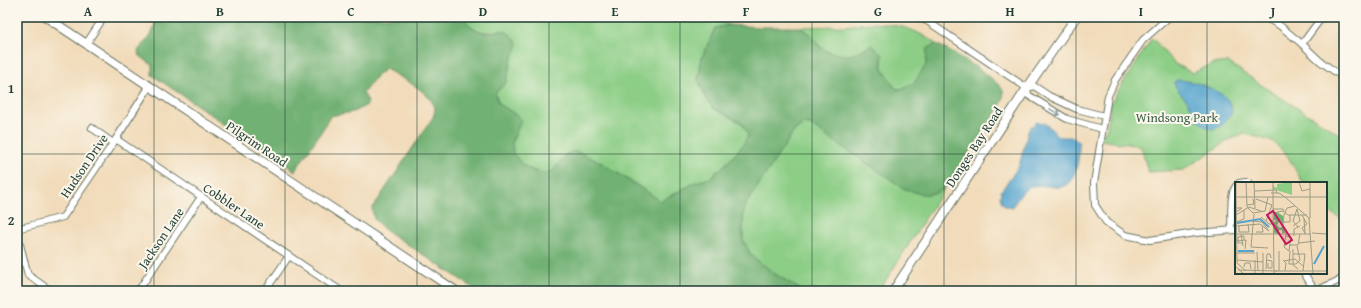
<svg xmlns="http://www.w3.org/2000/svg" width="1361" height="308" font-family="'Gentium Book Plus',serif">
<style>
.green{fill:#8cce86;stroke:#56865d}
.forest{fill:#71b173;stroke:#487754}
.water{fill:#53a3cd;stroke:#397080}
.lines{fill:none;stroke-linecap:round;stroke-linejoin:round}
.minor-casing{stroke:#687463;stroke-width:8}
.tertiary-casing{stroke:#687463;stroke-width:10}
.minor{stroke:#fff;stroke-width:6}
.tertiary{stroke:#fff;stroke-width:8}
.oneway{stroke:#8f9e9a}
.grid{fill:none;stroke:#1f3d34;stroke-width:1;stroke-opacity:0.55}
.labels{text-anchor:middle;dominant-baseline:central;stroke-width:4;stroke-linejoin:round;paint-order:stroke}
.park-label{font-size:13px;fill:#3a6148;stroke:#fbf7ec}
.street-label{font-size:13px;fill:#1f3d34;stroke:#fbf7ec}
.inset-river{fill:none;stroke:#53a3cd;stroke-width:2}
.inset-road{fill:none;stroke:#9d9c84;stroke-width:1}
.view{fill:#c2185b;fill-opacity:0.15;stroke:#c2185b;stroke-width:2}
.inset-edge{fill:none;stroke:#1f3d34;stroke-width:2}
.neatline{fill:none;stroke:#1f3d34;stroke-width:1.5}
.grid-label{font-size:13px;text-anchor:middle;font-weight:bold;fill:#1f3d34}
</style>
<rect width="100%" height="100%" fill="#fbf7ec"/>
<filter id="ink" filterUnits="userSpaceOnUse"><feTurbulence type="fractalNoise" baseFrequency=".025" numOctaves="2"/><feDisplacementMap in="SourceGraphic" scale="8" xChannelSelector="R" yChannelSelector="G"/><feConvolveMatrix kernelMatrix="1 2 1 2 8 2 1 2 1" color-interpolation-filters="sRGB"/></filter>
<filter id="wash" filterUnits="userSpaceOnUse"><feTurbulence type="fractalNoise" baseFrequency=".012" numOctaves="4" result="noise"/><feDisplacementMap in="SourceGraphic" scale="16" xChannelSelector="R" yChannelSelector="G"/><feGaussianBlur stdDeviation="0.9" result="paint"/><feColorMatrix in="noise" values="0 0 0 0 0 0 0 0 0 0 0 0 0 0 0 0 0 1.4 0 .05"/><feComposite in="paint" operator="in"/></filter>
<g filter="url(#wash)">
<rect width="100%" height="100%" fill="#f1dbba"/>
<g class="green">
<path d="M461 17H713L729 25 715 28 702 58 698 80 713 108 742 123 748 135 743 145 729 161 710 178 696 182 661 201 620 174 566 154C563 159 559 167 553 171 542 178 515 164 513 152 510 141 514 140 517 131 519 127 518 121 518 116L499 104 495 93 506 83 511 61 518 44 500 30C480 35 475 30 461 17Z"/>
<path d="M870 23C897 24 913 27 936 44L927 49 926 65 914 83 903 89H896L882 68V54C863 55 836 60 820 47 816 44 816 40 813 37 809 33 804 30 800 27L844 26Z"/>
<path d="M1152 38 1175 64 1193 73 1212 64 1228 62 1267 89 1344 137V219H1341L1326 209V183H1303L1287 155 1272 141 1244 134 1229 140 1183 170 1148 172 1141 146 1100 140 1107 128 1111 104 1116 94Z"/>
<path d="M803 124 810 125 934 194 944 189 879 291H803L772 272 751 255 743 240V214L746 204 794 131Z"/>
</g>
<path class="forest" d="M155 17H461C468 24 477 33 488 33 491 33 495 32 498 31 508 29 513 37 518 44L511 61 506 83 495 93 499 104 518 116 521 120 517 131 512 140 513 153 522 164 533 171 544 173 553 171 566 154 576 151 600 162 661 201 696 182 710 178 729 161 743 145 748 135 742 123 713 108 706 98 698 80 702 58 715 28 729 25 760 27H800L813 37 819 46 826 51 838 54 851 55 872 45 882 54V68L896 89H903L914 83 926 65 927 49 936 44C949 50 999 79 1003 91 1005 98 1000 106 997 112L944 189C927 197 922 195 905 189L810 125 803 124 794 131 746 204 743 214V240L751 255 772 272 803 291H478L384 229 374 219 372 209 433 117C434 114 435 111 435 108 430 91 401 78 386 69L378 74 363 93 368 101 367 105 353 112 330 116 325 126 295 171 152 75V65L139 55 138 51C147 39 156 33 155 17Z"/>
<g class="water">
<path d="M1177 80C1192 80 1222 89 1230 103 1231 105 1232 110 1232 112 1224 126 1213 137 1199 121 1195 115 1192 108 1188 102 1184 96 1175 90 1174 82Z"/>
<path d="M1037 122C1048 121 1052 132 1060 137H1073L1078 141C1081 151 1077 181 1064 186 1054 190 1044 183 1033 186 1022 189 1018 199 1012 207L1005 206 1002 203 1000 197 1001 191 1019 166 1029 128Z"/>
</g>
</g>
<g filter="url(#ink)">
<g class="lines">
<defs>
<g id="minor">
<path d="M918 17 927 21 1027 88"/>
<path d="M1169 17 1143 40 1115 80 1108 96 1094 183 1095 205 1106 222 1125 235 1150 240 1195 233 1236 230"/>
<path d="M1264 17 1279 25 1302 44 1320 61 1344 78"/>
<path d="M86 44 104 17"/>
<path d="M1302 44 1322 17"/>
<path d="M1027 88 1028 95 1067 119 1102 129"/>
<path d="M1027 88 1034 86 1049 96 1077 109 1104 116"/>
<path d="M92 128 113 143"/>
<path d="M116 139 341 291"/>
<path d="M1239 183 1246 182 1248 183"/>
<path d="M17 229 63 217 116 139 149 87"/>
<path d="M1231 230C1232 219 1229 195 1236 186"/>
<path d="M17 233 28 275 51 291"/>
<path d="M1304 273 1315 291"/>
<path d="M138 291 201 197"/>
<path d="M265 291 289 256"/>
<path d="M1316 291 1344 278"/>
</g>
<g id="tertiary">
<path d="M46 17 456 291"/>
<path d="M893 291 1027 88 1076 17"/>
</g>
</defs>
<use href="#minor" class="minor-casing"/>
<use href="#tertiary" class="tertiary-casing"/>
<use href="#minor" class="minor"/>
<use href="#tertiary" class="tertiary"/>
</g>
<defs><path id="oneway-shaft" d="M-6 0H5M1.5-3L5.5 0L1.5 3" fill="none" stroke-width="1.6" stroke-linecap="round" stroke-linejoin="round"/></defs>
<use class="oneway" href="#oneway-shaft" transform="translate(1055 112) rotate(31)"/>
</g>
<path class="grid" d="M154 17V291M285 17V291M417 17V291M549 17V291M680 17V291M812 17V291M944 17V291M1076 17V291M1207 17V291M17 154H1344"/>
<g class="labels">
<g class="park-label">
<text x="1177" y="117">Windsong Park</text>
</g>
<g class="street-label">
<text transform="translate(257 144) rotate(34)">Pilgrim Road</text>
<text transform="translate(974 147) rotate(-57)">Donges Bay Road</text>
<text transform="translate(84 166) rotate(-56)">Hudson Drive</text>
<text transform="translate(234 206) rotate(34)">Cobbler Lane</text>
<text transform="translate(161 238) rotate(-56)">Jackson Lane</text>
</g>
</g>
<g transform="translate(1235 182)">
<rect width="92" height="92" fill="#f1dbba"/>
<path d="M57 0V13L38 7V4L42 6V2Z" fill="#8cce86"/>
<path d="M42 30 48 34V42L45 38 42 43 45 46 48 44 50 51H47V48H44L43 52 39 51V40L42 39 39 38V33Z" fill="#71b173"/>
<path class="inset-river" d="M2 41 25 37 34 45M3 69H19M79 82 89 64"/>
<path class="inset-road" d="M11 0 12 25 18 31 30 29 33 15M19 0 20 26M38 0V15M64 0 67 9 75 7M75 0V36M20 9 41 8 42 11M36 11H44L50 15M1 13 2 81 11 89M1 13V0M0 15H92M38 15 39 92M50 15 75 37M21 17 37 23 31 39M12 23 19 22 18 17M0 26H7L1 30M38 27H48L49 29M62 27 58 39 63 45M38 31 48 29 53 33H72M1 33 14 25 26 29M67 33 72 42 67 46 70 51M26 35 34 42H37V38M74 36 78 92M69 37 70 52M17 39 27 40 34 49M1 40 9 37V28M49 40H55V33M1 44 25 42 34 49M4 44V50H14L13 42M58 44 65 39 62 27M21 50H28L27 43M77 51 92 52M1 52H76M6 52 8 64M51 52 49 65 54 69 56 55 51 54M51 53 48 44 49 33 52 26 60 24M59 54V47L65 44M2 59 11 58 10 67M8 61H3V55L9 54V58M64 61 80 59M54 63H63L65 52M16 65 19 32M16 65 33 66M58 67V83L63 87M55 69 54 82H61L65 78 62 64M22 70 23 89M1 71H20M58 72H70L68 89M2 78 28 80M31 78 37 79V86H33V81M48 78 51 81 50 89M49 79 60 77 68 84M0 84 9 92M9 85 10 81H15L16 87M31 87 32 72H35L36 76M3 88 42 89M40 89H77M44 89V69M77 89H92M20 92V78M28 92V71"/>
<path class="view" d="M38 29 57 58 51 62 32 33Z"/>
<rect width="92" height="92" class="inset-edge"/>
</g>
<rect width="1361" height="308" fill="none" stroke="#fbf7ec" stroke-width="44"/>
<rect x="22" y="22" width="1317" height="264" class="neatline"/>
<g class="grid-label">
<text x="88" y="16">A</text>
<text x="220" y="16">B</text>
<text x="351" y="16">C</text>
<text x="483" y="16">D</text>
<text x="615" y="16">E</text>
<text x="746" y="16">F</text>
<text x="878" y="16">G</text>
<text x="1010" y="16">H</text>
<text x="1141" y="16">I</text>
<text x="1273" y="16">J</text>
<text x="11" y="93">1</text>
<text x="11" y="225">2</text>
</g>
</svg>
